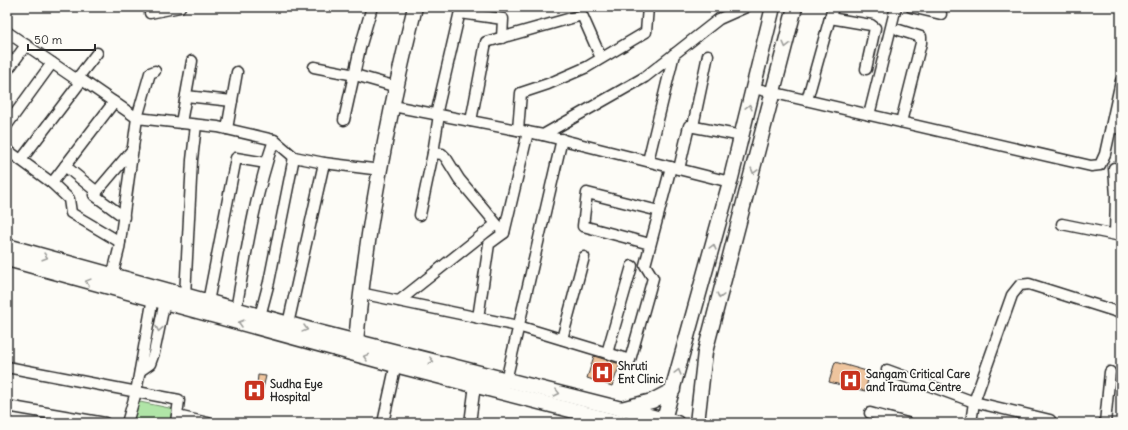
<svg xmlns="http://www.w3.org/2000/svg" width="1128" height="430" font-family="Delius,sans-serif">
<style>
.green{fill:#b0e5a7;stroke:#6e8869}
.building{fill:#eec49d;stroke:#2b2b2b}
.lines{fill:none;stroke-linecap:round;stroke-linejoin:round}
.street-casing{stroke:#2b2b2b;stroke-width:13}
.secondary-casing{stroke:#2b2b2b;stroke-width:17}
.street{stroke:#fdfcf7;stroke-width:10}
.secondary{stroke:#fdfcf7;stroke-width:14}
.oneway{stroke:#9e9e9b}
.labels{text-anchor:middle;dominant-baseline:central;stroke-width:3.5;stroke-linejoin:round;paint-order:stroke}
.poi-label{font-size:11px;font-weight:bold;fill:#2b2b2b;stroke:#fdfcf7;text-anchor:start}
</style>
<rect width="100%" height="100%" fill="#fdfcf7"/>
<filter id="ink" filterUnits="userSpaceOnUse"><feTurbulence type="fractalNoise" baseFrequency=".025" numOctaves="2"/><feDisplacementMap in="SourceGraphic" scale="8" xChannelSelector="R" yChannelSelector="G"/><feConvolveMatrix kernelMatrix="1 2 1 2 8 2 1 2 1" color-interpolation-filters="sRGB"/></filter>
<g filter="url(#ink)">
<path class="green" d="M135 401 174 409 172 423H132Z"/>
<g class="building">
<path d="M594 356 620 364 612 386 587 378Z"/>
<path d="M835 362 870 372 865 391 829 382Z"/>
<path d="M258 375 266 376 261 397 247 394 249 384 257 385Z"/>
</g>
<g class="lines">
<defs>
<g id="street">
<path d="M911 7 941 14"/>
<path d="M150 13 180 7"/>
<path d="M460 13 503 19 502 38"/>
<path d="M830 18 871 25 875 28 866 69"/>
<path d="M899 30 921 37V43L901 122"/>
<path d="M7 32 80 82"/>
<path d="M314 67 355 75 397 87"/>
<path d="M7 71 26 45"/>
<path d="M76 80 97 53"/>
<path d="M753 88 1091 166 1100 165 1105 154 1121 81"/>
<path d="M186 96 232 101"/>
<path d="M807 100 833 7"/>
<path d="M393 106 543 135 645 77 719 19 746 7"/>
<path d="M436 115 461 7"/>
<path d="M439 115 433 153 442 154 446 158 459 179 504 233"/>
<path d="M869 115 896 7"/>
<path d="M344 120 360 48 372 7"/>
<path d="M471 121 486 42 582 15 601 58"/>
<path d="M181 123 192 61"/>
<path d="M7 125 52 63"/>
<path d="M693 126 708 55"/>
<path d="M1111 127 1121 129"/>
<path d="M227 129 237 72"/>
<path d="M518 130 521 93 548 84 587 67 646 32 648 7"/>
<path d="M543 135 730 182"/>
<path d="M7 150 52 183"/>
<path d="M21 160 82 80 114 102"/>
<path d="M648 161 674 54"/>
<path d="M65 166 97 192"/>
<path d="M679 169 689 126 742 136"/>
<path d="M1121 170 1114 168 1116 196 1115 234 1121 233"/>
<path d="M420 215 433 153"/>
<path d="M124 217 94 195 133 149"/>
<path d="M1062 224 1121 236"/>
<path d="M120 242 71 213 69 199 52 183 114 102 137 118 150 73 155 71"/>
<path d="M650 244 583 226 587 193 659 211"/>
<path d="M111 281 119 249 137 118 218 127 274 140 294 157"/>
<path d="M360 293 518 326 630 360 653 278 645 265 671 167"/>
<path d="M185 296 192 160 196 125"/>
<path d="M399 301 496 224"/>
<path d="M208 302 236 158 266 163"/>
<path d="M236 310C246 253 255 195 274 140"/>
<path d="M260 316 269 282 294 157 324 163"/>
<path d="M478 318 489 244 504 233 528 132"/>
<path d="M288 324 324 163 381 170"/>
<path d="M562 339 584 257"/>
<path d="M607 353 632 266"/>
<path d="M7 367 179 400 176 423"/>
<path d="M887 370 974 402 1050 420"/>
<path d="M140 371 150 364 154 353 166 296"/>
<path d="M505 385 562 139"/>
<path d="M7 406 105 423"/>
<path d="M870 413 907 423"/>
<path d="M177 416 208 423"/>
<path d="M127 423 136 392 154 292"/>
<path d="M383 423 397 359"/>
<path d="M470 423 475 385"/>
<path d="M971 423 974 402 1012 295 1020 285 1029 284 1121 313"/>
<path d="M1105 423 1110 372"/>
</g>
<g id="secondary">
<path d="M7 246 318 332 677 423"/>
<path d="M7 259 395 365 621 423"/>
<path d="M356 342C366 230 388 116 415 7"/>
<path d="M621 409 652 401 673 390"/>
<path d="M663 423 730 182 773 7"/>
<path d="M697 423 705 352 795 7"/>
</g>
</defs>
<use href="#street" class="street-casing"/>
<use href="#secondary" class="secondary-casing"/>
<use href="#street" class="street"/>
<use href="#secondary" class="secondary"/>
</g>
<defs><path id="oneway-chevron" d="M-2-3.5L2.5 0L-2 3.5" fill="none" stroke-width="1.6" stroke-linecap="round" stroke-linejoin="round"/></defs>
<g class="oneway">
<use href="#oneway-chevron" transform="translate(786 45) rotate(104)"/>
<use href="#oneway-chevron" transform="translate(749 107) rotate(-76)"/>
<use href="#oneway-chevron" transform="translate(754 171) rotate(105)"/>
<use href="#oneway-chevron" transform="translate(713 247) rotate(-75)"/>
<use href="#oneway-chevron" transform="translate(45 257) rotate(16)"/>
<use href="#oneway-chevron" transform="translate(88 282) rotate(-165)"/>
<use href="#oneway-chevron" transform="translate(720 296) rotate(105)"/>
<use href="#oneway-chevron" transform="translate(241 323) rotate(-165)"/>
<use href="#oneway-chevron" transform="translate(159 329) rotate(101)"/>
<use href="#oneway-chevron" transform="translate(305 329) rotate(15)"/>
<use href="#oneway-chevron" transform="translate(366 357) rotate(-165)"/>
<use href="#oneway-chevron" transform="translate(431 361) rotate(14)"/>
<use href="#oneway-chevron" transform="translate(678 372) rotate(-75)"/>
<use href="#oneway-chevron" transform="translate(557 393) rotate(14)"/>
</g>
</g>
<defs>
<symbol id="hospital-square" viewBox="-11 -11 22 22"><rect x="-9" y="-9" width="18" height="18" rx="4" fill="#c8321e" stroke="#fdfcf7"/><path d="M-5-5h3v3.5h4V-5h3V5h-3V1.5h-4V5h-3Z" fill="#fff"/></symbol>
</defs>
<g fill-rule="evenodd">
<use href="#hospital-square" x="590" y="360" width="25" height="25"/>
<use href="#hospital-square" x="838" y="368" width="25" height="25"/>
<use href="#hospital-square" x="242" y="378" width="25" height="25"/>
</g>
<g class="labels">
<g class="poi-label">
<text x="618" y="366">Shruti<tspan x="618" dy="13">Ent Clinic</tspan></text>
<text x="866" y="374">Sangam Critical Care<tspan x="866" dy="13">and Trauma Centre</tspan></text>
<text x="270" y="384">Sudha Eye<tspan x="270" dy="13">Hospital</tspan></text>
</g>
</g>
<rect width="1128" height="430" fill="none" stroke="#fdfcf7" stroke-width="24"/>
<rect x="12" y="12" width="1104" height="406" fill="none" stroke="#2b2b2b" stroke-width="1.5" filter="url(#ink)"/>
<path d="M28 44v6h67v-6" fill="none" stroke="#2b2b2b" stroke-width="2"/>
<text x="34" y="44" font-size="12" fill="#2b2b2b" stroke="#fdfcf7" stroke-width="3" paint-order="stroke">50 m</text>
</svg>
